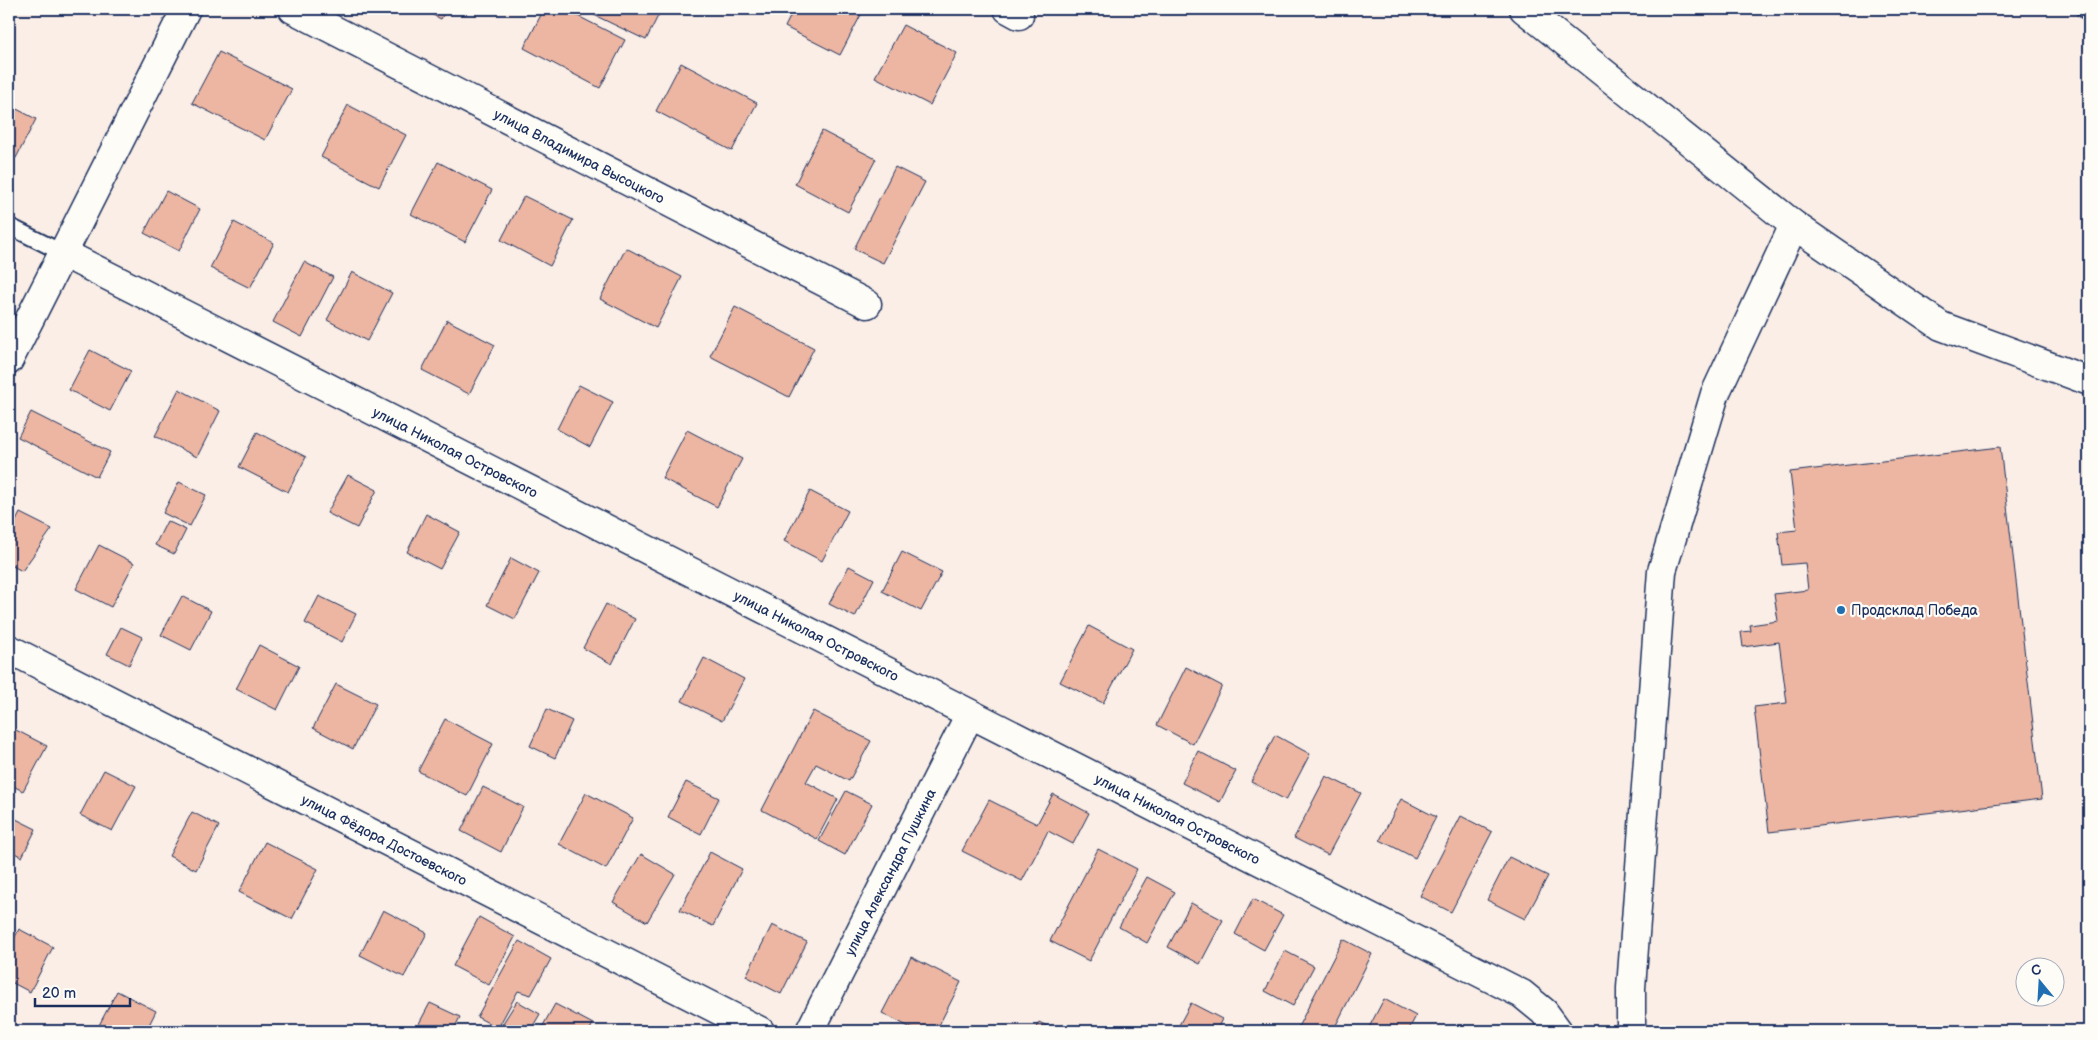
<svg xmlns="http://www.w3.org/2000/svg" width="2098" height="1040" font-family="'Balsamiq Sans',sans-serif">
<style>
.building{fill:#edb6a2;stroke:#1b2f5e}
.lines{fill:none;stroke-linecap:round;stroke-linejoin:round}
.service-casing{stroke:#1b2f5e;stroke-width:19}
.minor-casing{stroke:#1b2f5e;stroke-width:31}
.service{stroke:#fdfcf7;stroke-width:15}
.minor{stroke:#fdfcf7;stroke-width:28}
.poi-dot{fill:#1f6fb2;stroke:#fdfcf7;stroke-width:2}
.labels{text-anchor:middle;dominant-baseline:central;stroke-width:4.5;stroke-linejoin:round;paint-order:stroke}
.street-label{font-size:14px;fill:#1b2f5e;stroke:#fdfcf7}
.poi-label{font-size:14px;fill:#1b2f5e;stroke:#fdfcf7;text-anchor:start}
</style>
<rect width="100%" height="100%" fill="#faeee6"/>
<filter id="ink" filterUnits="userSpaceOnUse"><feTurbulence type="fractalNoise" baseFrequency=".02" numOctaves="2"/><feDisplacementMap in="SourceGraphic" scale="10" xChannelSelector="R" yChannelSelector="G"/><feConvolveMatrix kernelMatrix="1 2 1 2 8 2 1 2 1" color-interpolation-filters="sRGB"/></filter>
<g filter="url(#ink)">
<g class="building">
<path d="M421 9H446L441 19Z"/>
<path d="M544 9H564L625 40 600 88 524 48Z"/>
<path d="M595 9H648L659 14 646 40 592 14Z"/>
<path d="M794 9H864L840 55 785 27Z"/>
<path d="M903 25 957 53 930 105 875 77Z"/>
<path d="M219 52 292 89 265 140 192 103Z"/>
<path d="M681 63 757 103 732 151 656 111Z"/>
<path d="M9 105 36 119 16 158 9 155Z"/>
<path d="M348 105 406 135 379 187 321 157Z"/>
<path d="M822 131 876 159 848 212 795 184Z"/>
<path d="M438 162 492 190 465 242 411 214Z"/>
<path d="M895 167 925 182 883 263 854 249Z"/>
<path d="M166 191 200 209 179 251 144 233Z"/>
<path d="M524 196 573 220 550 266 501 240Z"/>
<path d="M234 222 274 243 250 288 210 268Z"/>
<path d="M626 248 682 277 656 328 600 299Z"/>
<path d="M304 262 333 277 302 337 273 322Z"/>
<path d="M352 272 392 293 367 341 327 320Z"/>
<path d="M735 307 814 348 789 397 710 356Z"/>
<path d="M447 320 495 345 469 394 422 370Z"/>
<path d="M90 350 131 371 110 411 69 390Z"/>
<path d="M579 385 613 402 590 447 557 429Z"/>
<path d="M179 389 220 411 197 457 155 436Z"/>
<path d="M31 412 110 452 97 477 18 437Z"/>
<path d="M687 430 742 459 717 507 662 478Z"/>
<path d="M257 432 306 457 288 492 239 467Z"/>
<path d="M2000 447 2042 799 1769 832 1754 707 1787 703 1779 642 1743 647 1741 632 1751 631 1750 625 1778 621 1774 594 1808 590 1805 563 1782 565 1778 532 1797 530 1790 472Z"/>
<path d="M348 475 377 490 357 528 327 513Z"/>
<path d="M179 482 206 495 190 526 163 513Z"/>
<path d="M810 491 848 511 822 561 784 541Z"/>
<path d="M20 513 52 529 22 571 9 564V535Z"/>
<path d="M426 514 460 532 440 569 407 552Z"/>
<path d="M167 521 186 530 174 554 155 545Z"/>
<path d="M99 545 134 563 111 607 76 589Z"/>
<path d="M902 552 942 572 921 611 882 591Z"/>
<path d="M511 558 539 573 515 619 487 605Z"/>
<path d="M849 566 874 579 855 617 829 604Z"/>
<path d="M182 596 211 611 191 650 161 635Z"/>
<path d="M319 596 356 614 342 642 305 623Z"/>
<path d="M606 604 635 619 612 664 583 648Z"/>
<path d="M1089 626 1132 649 1103 703 1060 682Z"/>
<path d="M121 627 142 637 129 665 107 654Z"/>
<path d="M259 645 299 666 277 710 236 689Z"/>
<path d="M704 658 744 679 722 721 682 701Z"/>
<path d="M1186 667 1222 686 1193 744 1157 725Z"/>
<path d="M336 684 376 704 353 749 313 728Z"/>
<path d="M547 709 572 721 555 758 530 746Z"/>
<path d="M813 711 871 741 849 781 816 764 806 782 838 799 817 839 762 810Z"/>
<path d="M445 719 493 744 467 796 418 771Z"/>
<path d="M12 728 47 746 23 791 9 784V735Z"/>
<path d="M1275 735 1310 754 1286 800 1251 782Z"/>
<path d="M1198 751 1236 771 1220 802 1182 783Z"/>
<path d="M104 770 136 786 112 831 80 815Z"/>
<path d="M1326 776 1361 793 1328 855 1294 838Z"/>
<path d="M686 782 719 798 701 834 668 817Z"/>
<path d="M483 787 523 807 501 852 461 831Z"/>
<path d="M846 791 872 804 845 855 819 841Z"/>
<path d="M586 793 633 818 606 869 559 844Z"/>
<path d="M1053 794 1089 813 1073 844 1048 831 1022 881 962 851 989 800 1037 824Z"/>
<path d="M1401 799 1436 817 1415 858 1380 840Z"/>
<path d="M192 812 219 826 196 870 169 856Z"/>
<path d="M10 816 36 829 22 857 9 850Z"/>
<path d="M1461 816 1492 832 1451 912 1420 896Z"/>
<path d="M265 842 318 869 292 919 239 892Z"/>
<path d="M1098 849 1137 869 1089 961 1050 941Z"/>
<path d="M710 852 742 869 713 926 680 910Z"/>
<path d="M641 854 675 874 647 922 613 902Z"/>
<path d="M1509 857 1548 876 1525 919 1487 900Z"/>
<path d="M1147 877 1175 892 1147 943 1119 927Z"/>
<path d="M1253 899 1283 915 1264 950 1235 934Z"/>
<path d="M1191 903 1223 920 1200 964 1168 947Z"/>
<path d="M383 910 427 933 404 977 360 955Z"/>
<path d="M479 917 515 937 489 985 453 966Z"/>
<path d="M772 925 807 942 781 994 746 976Z"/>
<path d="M19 929 53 947 30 992 9 981V949Z"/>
<path d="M1343 939 1372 954 1333 1031H1296Z"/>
<path d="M519 941 551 959 531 995 518 991 498 1028 477 1017Z"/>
<path d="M1285 951 1314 966 1293 1006 1265 991Z"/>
<path d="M911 957 961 982 936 1031H917L882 1013Z"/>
<path d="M117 991 156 1011 146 1031H96Z"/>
<path d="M1384 999 1416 1016 1408 1031H1367Z"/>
<path d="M517 1001 540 1014 530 1031H498Z"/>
<path d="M430 1003 460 1017 453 1031H415Z"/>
<path d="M1191 1003 1222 1019 1216 1031H1186L1178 1027Z"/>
<path d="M555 1004 593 1024 589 1031H540Z"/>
<path d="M1039 1022 1057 1031H1034Z"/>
</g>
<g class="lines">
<defs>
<g id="service">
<path d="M2084 9 2089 13"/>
<path d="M9 226 63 253"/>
</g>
<g id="minor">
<path id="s1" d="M293 9 867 304"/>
<path d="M1008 9 1019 15"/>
<path d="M1524 9 1794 225 1941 326 2089 381"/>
<path id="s2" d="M63 253 1522 994 1544 1012 1558 1031"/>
<path d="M9 360 186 9"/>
<path id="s3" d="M9 649 760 1031"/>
<path id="s4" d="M810 1031 970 714"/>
<path d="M1631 1031V988L1662 571 1715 394 1794 225"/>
</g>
</defs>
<use href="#service" class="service-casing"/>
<use href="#minor" class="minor-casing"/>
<use href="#service" class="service"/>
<use href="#minor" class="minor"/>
</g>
</g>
<circle class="poi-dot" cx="1841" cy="610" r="5"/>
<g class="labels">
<g class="street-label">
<text stroke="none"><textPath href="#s1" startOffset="322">улица Владимира Высоцкого</textPath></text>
<text stroke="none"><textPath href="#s2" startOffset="440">улица Николая Островского</textPath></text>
<text stroke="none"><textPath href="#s2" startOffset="845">улица Николая Островского</textPath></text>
<text stroke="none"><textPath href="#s2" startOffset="1250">улица Николая Островского</textPath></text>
<text stroke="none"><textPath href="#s3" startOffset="421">улица Фёдора Достоевского</textPath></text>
<text stroke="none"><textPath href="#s4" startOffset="178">улица Александра Пушкина</textPath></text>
</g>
<g class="poi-label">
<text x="1851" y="610">Продсклад Победа</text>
</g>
</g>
<rect width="2098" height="1040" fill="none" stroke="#fdfcf7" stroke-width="30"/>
<rect x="15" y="15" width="2068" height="1010" fill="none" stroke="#1b2f5e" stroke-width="2" filter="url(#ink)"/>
<g transform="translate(2040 982) rotate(342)"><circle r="24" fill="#fdfcf7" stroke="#a3aaba"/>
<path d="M0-4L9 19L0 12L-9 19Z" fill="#1f6fb2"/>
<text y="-8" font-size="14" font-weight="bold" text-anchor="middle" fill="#1b2f5e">С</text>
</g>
<path d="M35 998v8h95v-8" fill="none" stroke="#1b2f5e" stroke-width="2.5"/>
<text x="42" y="998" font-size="15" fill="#1b2f5e" stroke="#fdfcf7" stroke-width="4" paint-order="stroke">20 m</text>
</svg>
